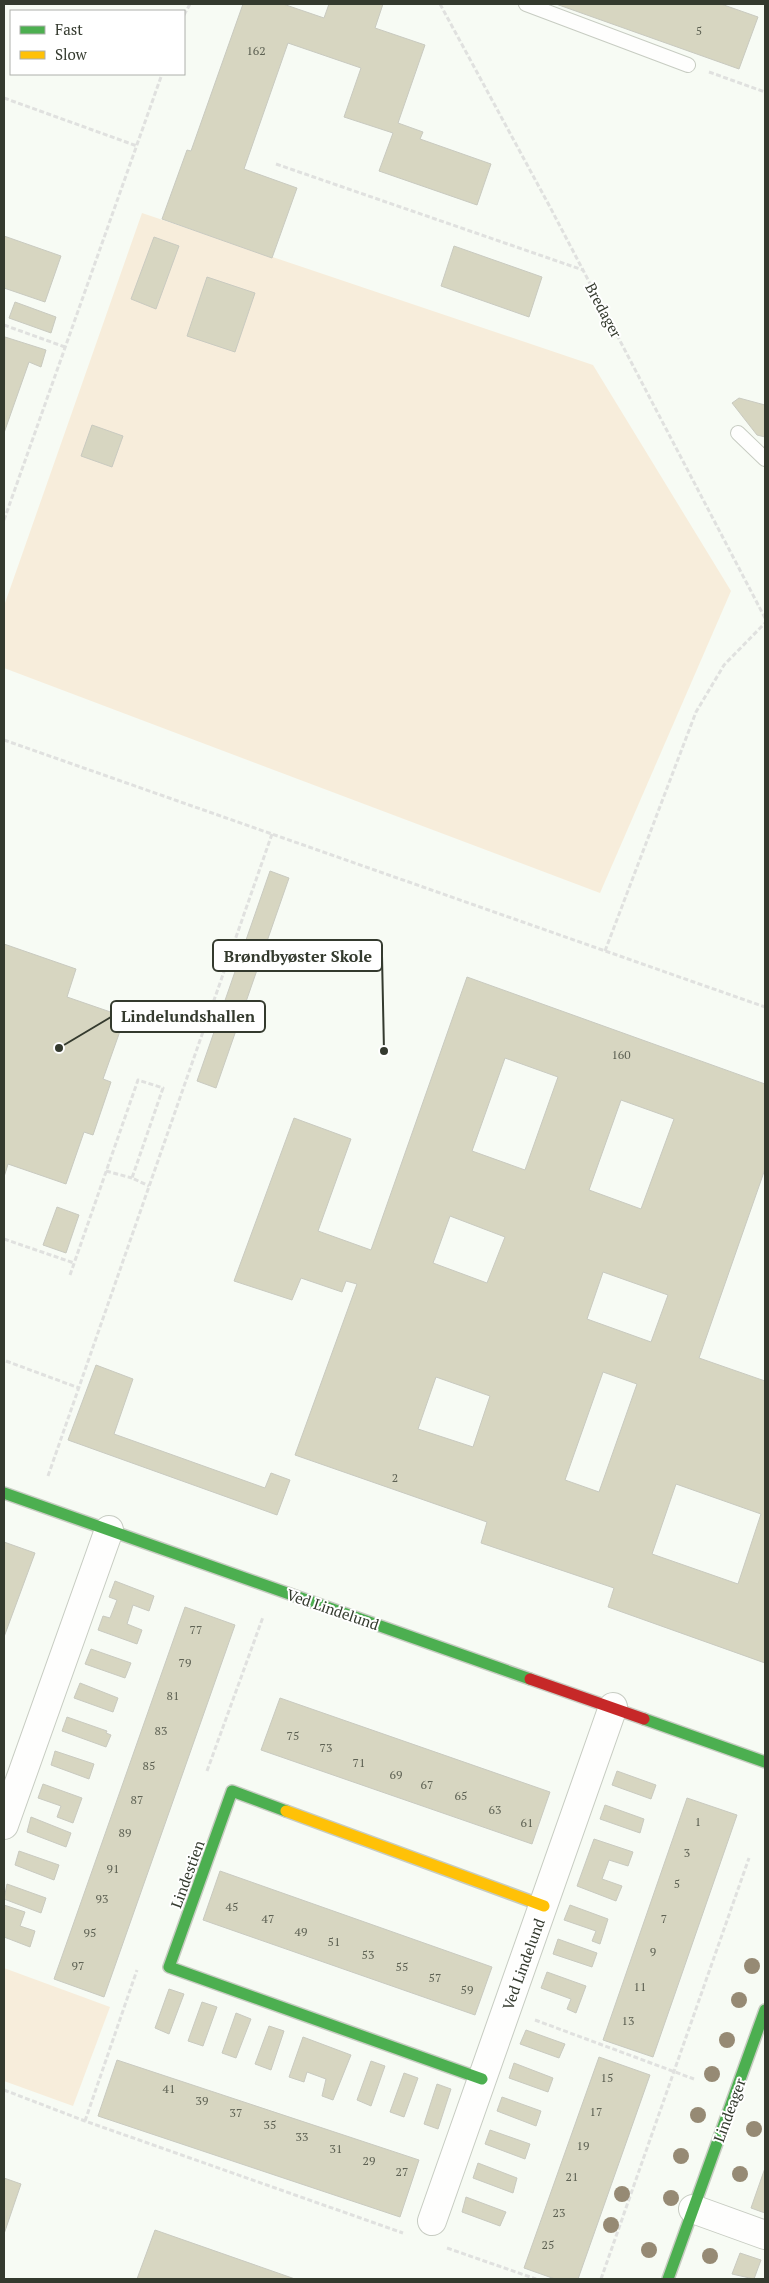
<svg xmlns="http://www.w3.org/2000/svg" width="769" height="2283" font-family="'PT Serif',serif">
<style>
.green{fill:#f7eddb}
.building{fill:#d7d6c1;stroke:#c9cac0;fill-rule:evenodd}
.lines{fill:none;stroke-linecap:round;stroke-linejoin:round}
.lane-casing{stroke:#c7ccc2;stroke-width:16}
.street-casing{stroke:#c7ccc2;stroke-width:30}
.fast-casing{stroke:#c7ccc2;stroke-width:14}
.slow-casing{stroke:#c7ccc2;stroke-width:14}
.jam-casing{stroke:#c7ccc2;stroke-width:14}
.path{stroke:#e0e1df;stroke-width:3;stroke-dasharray:5 2.5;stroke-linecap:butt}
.lane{stroke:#fefefd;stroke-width:14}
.street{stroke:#fefefd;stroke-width:28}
.fast{stroke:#4caf50;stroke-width:11}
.slow{stroke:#ffc107;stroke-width:11}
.jam{stroke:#c62828;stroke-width:11}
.tree{fill:#968a74}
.labels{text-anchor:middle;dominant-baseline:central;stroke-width:4;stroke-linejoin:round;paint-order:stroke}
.number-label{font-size:12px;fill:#5d6153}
.street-label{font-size:15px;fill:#343a2e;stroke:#fff}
.leader{fill:none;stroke:#343a2e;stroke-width:2}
.callout-dot{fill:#343a2e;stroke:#fff;stroke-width:2}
.callout{fill:#fff;stroke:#343a2e;stroke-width:2}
.callout-label{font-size:16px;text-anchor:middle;font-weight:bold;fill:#343a2e}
</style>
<rect width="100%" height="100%" fill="#f7fbf4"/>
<g class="green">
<path d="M142 213 593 365 731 591 600 893 4 668V606Z"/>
<path d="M4 1968 110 2007 73 2106 4 2081Z"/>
</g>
<g class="building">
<path d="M243 4H283L324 18 329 4H383L375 28 425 45 398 123 423 132 420 139 491 164 477 205 379 171 393 133 344 117 361 68 288 43 244 169 297 188 272 258 162 219 187 150 191 151Z"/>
<path d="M556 4H721L758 17 739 69Z"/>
<path d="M4 236 61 256 45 302 4 288Z"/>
<path d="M154 237 179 246 156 309 131 299Z"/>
<path d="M454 246 542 277 529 317 441 286Z"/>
<path d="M207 277 255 293 235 352 187 336Z"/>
<path d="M15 302 56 317 51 333 9 318Z"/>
<path d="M5 337 46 350 41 367 29 362 4 433Z"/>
<path d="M739 398 765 405V437L757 435 732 403Z"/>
<path d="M92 425 123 436 112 467 81 456Z"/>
<path d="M270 871 289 878 216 1088 197 1081Z"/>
<path d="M4 944 76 969 67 997 125 1017 103 1079 111 1082 93 1135 84 1132 66 1184 8 1164 4 1177Z"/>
<path d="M467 977 765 1084V1169L699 1358 765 1381V1663L608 1607 614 1588 481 1543 487 1522 295 1455 357 1284 346 1281 342 1292 301 1278 292 1300 234 1281 294 1118 351 1139 318 1231 371 1250ZM505 1058 558 1077 525 1170 472 1151ZM621 1100 674 1119 641 1209 589 1190ZM450 1216 505 1237 487 1283 433 1263ZM603 1272 668 1295 651 1342 587 1319ZM603 1372 637 1384 599 1492 565 1480ZM436 1377 490 1396 473 1447 418 1429ZM676 1484 761 1514 738 1584 652 1554Z"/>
<path d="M57 1207 79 1215 66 1253 43 1245Z"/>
<path d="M96 1365 133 1379 114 1434 265 1488 271 1473 290 1480 277 1515 68 1440Z"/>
<path d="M4 1542 35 1553 4 1637Z"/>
<path d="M115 1581 154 1596 149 1611 133 1605 127 1624 142 1630 137 1644 98 1630 103 1616 110 1618 117 1600 109 1597Z"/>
<path d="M185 1607 235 1625 104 1997 54 1979Z"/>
<path d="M91 1649 131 1663 125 1678 85 1664Z"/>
<path d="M80 1683 118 1698 113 1712 74 1698Z"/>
<path d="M280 1698 550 1792 532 1844 261 1750Z"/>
<path d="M67 1717 107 1731 106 1733 111 1735 106 1747 62 1731Z"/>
<path d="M55 1751 94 1764 89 1779 51 1765Z"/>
<path d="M617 1771 656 1785 651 1799 612 1785Z"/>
<path d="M43 1784 82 1798 73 1823 57 1817 61 1806 38 1798Z"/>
<path d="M687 1798 737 1815 653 2057 603 2040Z"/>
<path d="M605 1805 644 1819 640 1833 600 1819Z"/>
<path d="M31 1817 71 1833 66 1847 27 1832Z"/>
<path d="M594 1839 633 1852 628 1866 609 1860 602 1879 622 1886 616 1901 577 1886Z"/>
<path d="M19 1851 59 1865 54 1880 15 1865Z"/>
<path d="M220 1871 492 1967 475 2015 203 1920Z"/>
<path d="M7 1884 46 1898 41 1913 4 1899Z"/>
<path d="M4 1905 25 1912 20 1926 35 1931 30 1947 4 1937Z"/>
<path d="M570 1905 608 1919 600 1944 592 1941 596 1931 564 1920Z"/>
<path d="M558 1939 597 1953 592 1967 553 1954Z"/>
<path d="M547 1972 586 1986 576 2013 567 2009 571 1999 541 1988Z"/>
<path d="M169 1989 184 1994 169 2034 155 2028Z"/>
<path d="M202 2002 217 2007 203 2046 188 2041Z"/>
<path d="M236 2013 251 2019 236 2058 222 2053Z"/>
<path d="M269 2026 284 2031 271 2070 255 2064Z"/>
<path d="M526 2030 565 2044 559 2058 520 2044Z"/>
<path d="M303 2037 351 2055 333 2100 322 2096 326 2079 307 2072 304 2082 289 2077Z"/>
<path d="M599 2057 650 2075 578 2279H555L524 2268Z"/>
<path d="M117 2060 419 2160 400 2217 98 2116Z"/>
<path d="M371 2061 385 2066 371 2106 357 2100Z"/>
<path d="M514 2063 553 2078 548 2092 509 2078Z"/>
<path d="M404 2073 418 2078 404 2117 390 2112Z"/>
<path d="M437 2084 451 2089 438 2129 424 2124Z"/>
<path d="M502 2097 541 2111 536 2126 497 2111Z"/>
<path d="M490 2130 530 2144 525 2159 485 2144Z"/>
<path d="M478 2163 517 2178 513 2193 473 2178Z"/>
<path d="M765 2168V2213L751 2208Z"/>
<path d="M4 2178 21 2184 4 2234Z"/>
<path d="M466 2197 506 2212 500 2226 462 2212Z"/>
<path d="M155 2230 295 2279H137Z"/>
<path d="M740 2253 761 2260 754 2279 732 2274Z"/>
</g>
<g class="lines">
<defs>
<g id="lane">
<path d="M526 4 688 65"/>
<path d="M738 433 765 459"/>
</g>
<g id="street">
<path d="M4 1825 109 1530"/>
<path d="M693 2209 765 2235"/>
<path d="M432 2221 613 1707"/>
</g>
<g id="fast">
<path d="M4 1493 530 1679"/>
<path d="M644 1719 765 1762"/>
<path d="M286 1811 232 1791 169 1967 482 2079"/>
<path d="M668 2279 765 2010"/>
</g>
<path id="slow" d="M286 1811 544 1906"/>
<path id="jam" d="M530 1679 644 1719"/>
</defs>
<use href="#lane" class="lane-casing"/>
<use href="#street" class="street-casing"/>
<use href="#fast" class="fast-casing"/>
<use href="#slow" class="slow-casing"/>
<use href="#jam" class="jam-casing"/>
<g class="path">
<path d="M440 4 550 207 765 618"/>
<path d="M184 15 190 4"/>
<path d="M709 72 765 92"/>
<path d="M4 98 137 146"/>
<path d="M276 164 583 270"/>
<path d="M4 325 65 347"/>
<path d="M4 520 162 74"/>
<path d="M4 740 765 1007"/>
<path d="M605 951 696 712 724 665 765 623"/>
<path d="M106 1171 132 1178"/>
<path d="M4 1239 74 1263"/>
<path d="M70 1275 138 1080 163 1088 132 1178 149 1186"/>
<path d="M6 1361 79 1388"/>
<path d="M48 1476 272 834"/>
<path d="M207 1771 263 1617"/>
<path d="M535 2020 694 2079"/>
<path d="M4 2090 85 2121 403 2233"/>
<path d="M85 2121 137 1970"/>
<path d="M447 2248 536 2279"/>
<path d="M601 2279 749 1858"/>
</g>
<use href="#lane" class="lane"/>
<use href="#street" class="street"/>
<use href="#fast" class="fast"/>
<use href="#slow" class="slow"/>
<use href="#jam" class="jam"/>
</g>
<g class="tree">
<circle cx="752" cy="1966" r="8"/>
<circle cx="739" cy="2000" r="8"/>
<circle cx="727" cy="2040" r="8"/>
<circle cx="712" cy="2074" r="8"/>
<circle cx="698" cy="2115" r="8"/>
<circle cx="754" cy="2129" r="8"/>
<circle cx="681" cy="2156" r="8"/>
<circle cx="740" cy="2174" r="8"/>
<circle cx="622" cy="2194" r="8"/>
<circle cx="671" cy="2198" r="8"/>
<circle cx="611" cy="2225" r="8"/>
<circle cx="649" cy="2250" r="8"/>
<circle cx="710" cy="2256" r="8"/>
</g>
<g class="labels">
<g class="number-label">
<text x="699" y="30">5</text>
<text x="256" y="50">162</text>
<text x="621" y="1054">160</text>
<text x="395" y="1477">2</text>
<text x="196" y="1629">77</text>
<text x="185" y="1662">79</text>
<text x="173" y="1695">81</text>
<text x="161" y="1730">83</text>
<text x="293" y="1735">75</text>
<text x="326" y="1747">73</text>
<text x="359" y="1762">71</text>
<text x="149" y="1765">85</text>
<text x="396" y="1774">69</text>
<text x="427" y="1784">67</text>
<text x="461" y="1795">65</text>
<text x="137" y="1799">87</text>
<text x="495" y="1809">63</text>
<text x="698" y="1821">1</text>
<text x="527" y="1822">61</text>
<text x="125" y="1832">89</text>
<text x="687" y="1852">3</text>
<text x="113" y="1868">91</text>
<text x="677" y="1883">5</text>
<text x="102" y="1898">93</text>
<text x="232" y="1906">45</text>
<text x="268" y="1918">47</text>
<text x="664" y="1918">7</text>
<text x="301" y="1931">49</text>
<text x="90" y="1932">95</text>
<text x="334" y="1941">51</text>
<text x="653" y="1951">9</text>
<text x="368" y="1954">53</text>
<text x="78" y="1965">97</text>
<text x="402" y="1966">55</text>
<text x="435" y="1977">57</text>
<text x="640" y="1986">11</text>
<text x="467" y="1989">59</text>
<text x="628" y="2020">13</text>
<text x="607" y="2077">15</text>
<text x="169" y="2088">41</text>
<text x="202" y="2100">39</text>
<text x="596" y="2111">17</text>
<text x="236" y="2112">37</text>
<text x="270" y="2124">35</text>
<text x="302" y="2136">33</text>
<text x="583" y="2145">19</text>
<text x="336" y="2148">31</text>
<text x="369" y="2160">29</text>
<text x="402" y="2171">27</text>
<text x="572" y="2176">21</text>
<text x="559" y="2212">23</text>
<text x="548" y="2244">25</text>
</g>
<g class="street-label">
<text transform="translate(604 310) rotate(62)">Bredager</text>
<text transform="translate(333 1609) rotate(19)">Ved Lindelund</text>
<text transform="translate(187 1874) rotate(-70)">Lindestien</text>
<text transform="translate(523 1964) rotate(-70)">Ved Lindelund</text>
<text transform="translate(729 2110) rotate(-70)">Lindeager</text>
</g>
</g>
<path class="leader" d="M384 1051L382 956M59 1048L111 1017"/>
<g class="callout-dot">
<circle cx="384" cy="1051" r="5"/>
<circle cx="59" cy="1048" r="5"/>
</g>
<g class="callout">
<rect x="213" y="940" width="169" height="31" rx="5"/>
<rect x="111" y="1001" width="154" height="31" rx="5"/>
</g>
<g class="callout-label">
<text x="298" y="962">Brøndbyøster Skole</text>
<text x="188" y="1022">Lindelundshallen</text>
</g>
<rect width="769" height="2283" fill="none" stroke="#343a2e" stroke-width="10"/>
<rect x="10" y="10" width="175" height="65" fill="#ffffff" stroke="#aeb0ab"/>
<rect x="20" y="26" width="25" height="8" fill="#4caf50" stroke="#aeb0ab"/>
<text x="55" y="35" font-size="15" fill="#343a2e">Fast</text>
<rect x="20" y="51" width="25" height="8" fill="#ffc107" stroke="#aeb0ab"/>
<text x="55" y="60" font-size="15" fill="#343a2e">Slow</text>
</svg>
